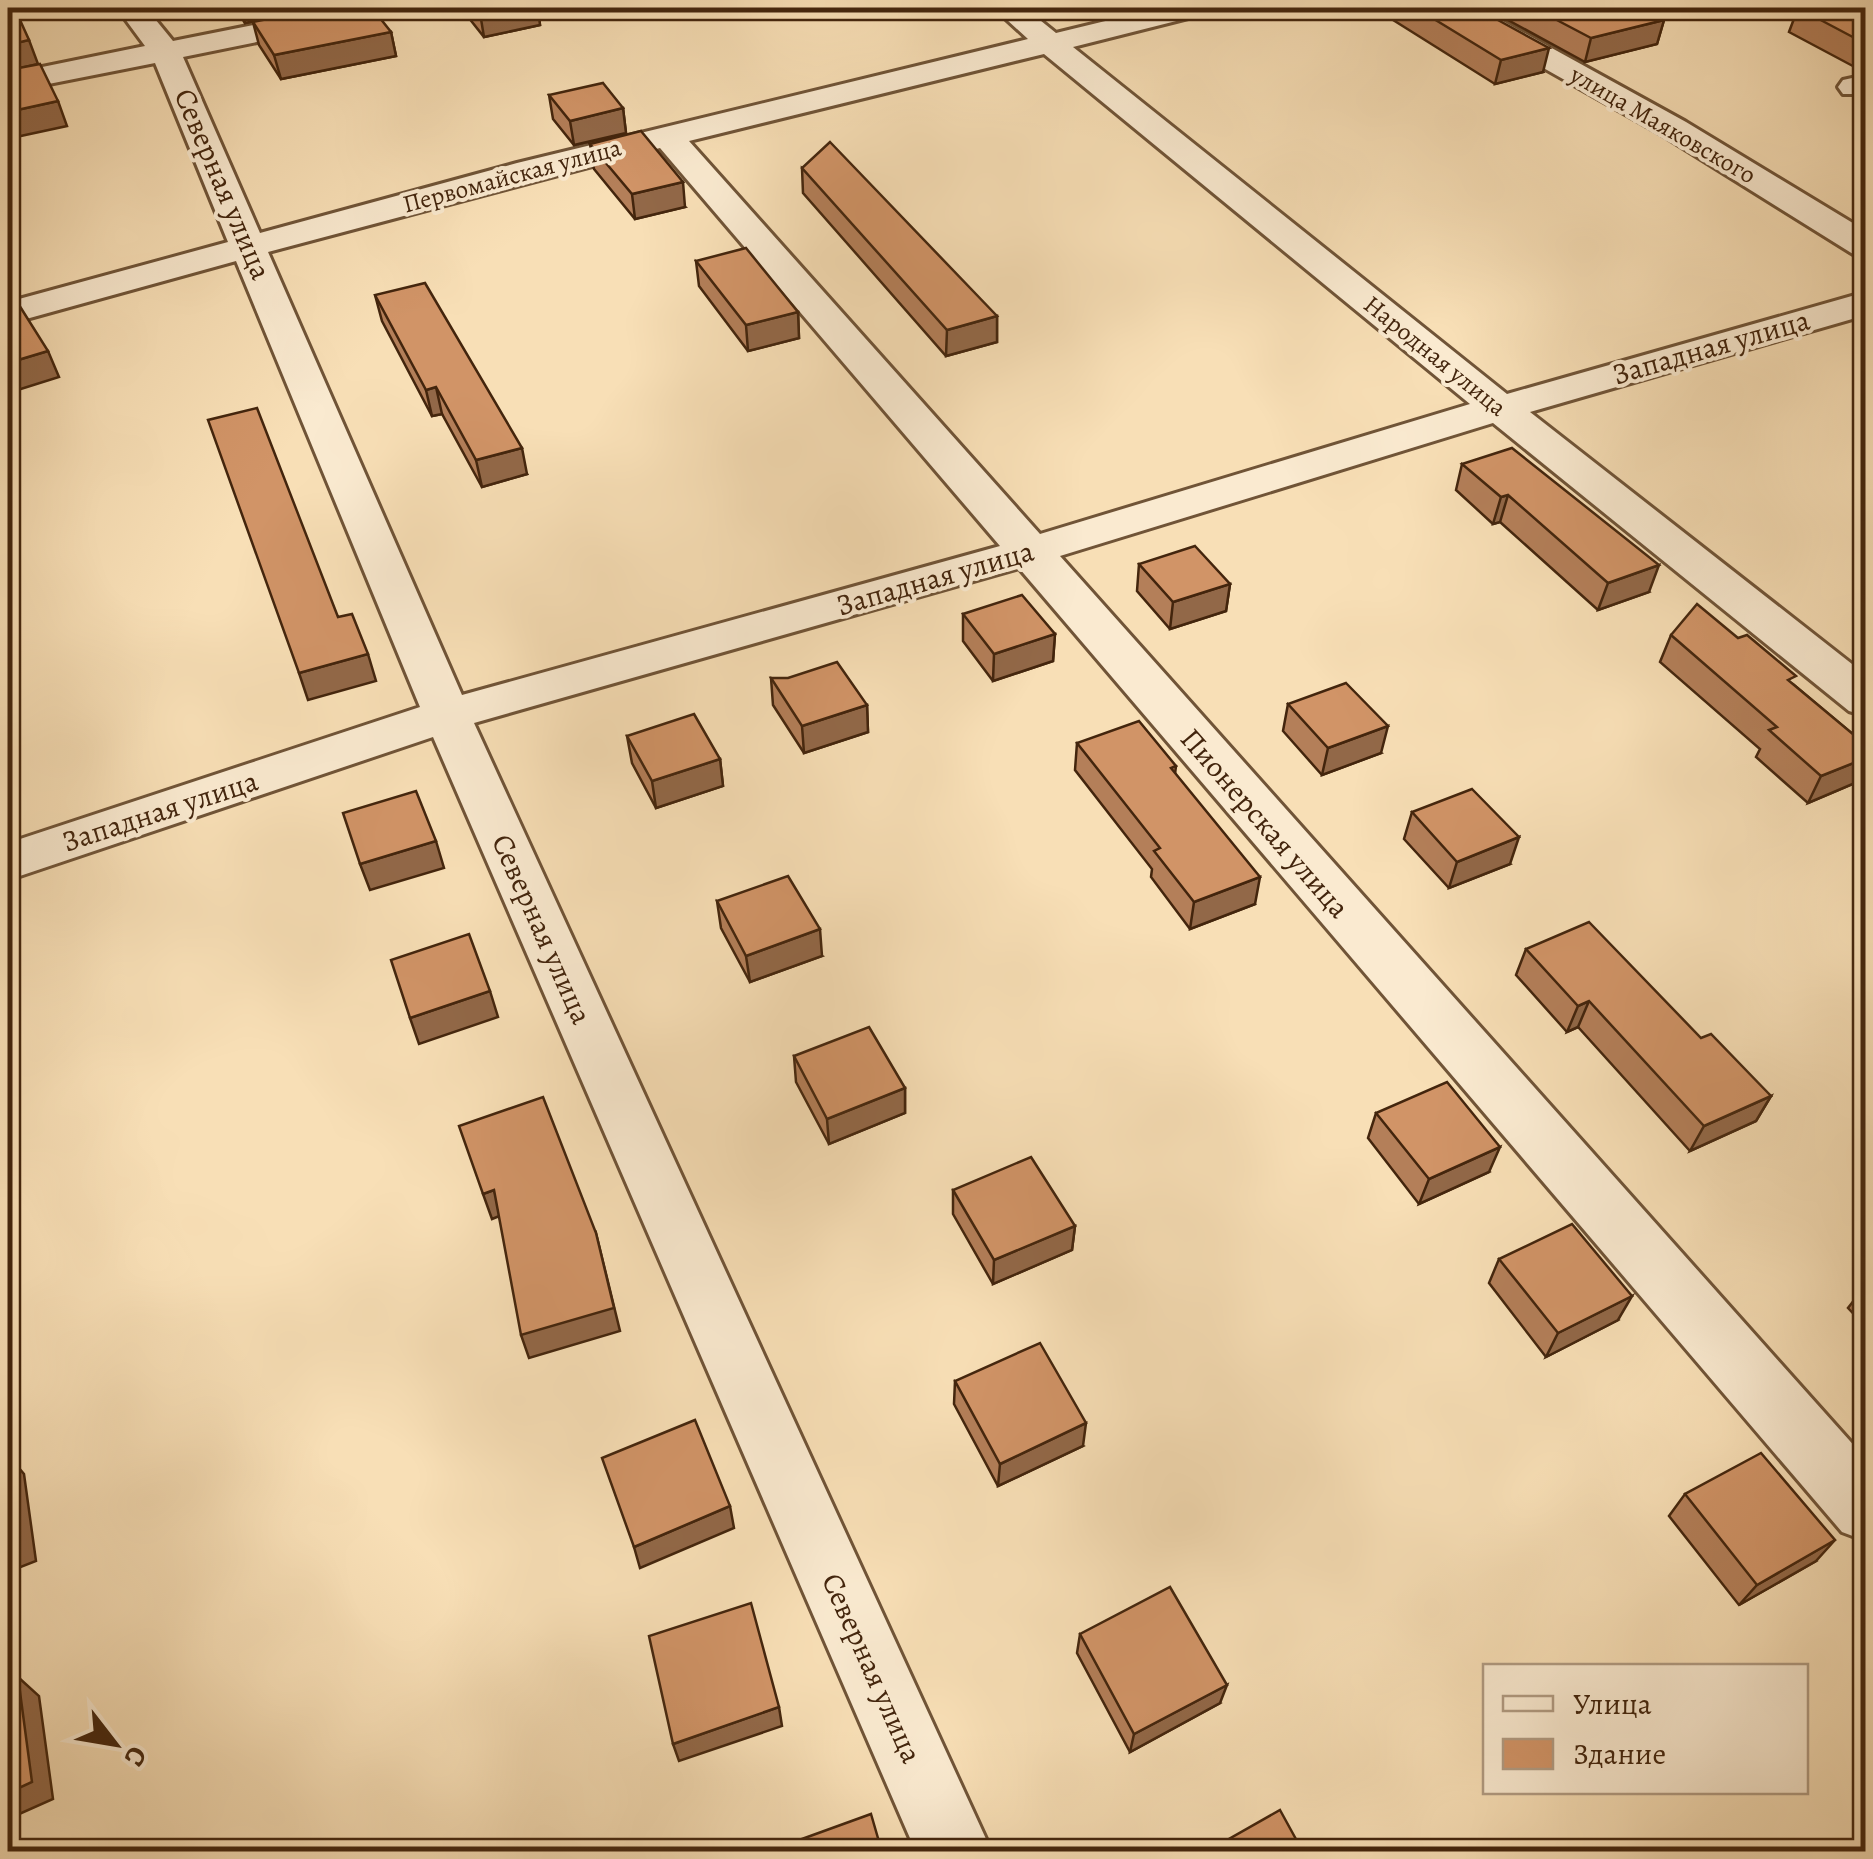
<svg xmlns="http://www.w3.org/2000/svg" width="1873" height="1859" font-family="Alegreya,serif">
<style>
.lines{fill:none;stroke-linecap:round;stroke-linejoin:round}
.street-casing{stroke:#705437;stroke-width:6}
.street{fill:#faead0;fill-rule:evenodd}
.wall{fill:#b47f59;stroke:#43250d;stroke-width:2.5}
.shaded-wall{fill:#926848;stroke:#43250d;stroke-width:2.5}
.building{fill:#d19467;stroke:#43250d;stroke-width:2.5}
.labels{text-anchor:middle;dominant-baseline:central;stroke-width:8;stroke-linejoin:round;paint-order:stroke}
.far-street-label{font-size:25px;fill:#43250d;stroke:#faead0}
.street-label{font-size:30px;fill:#43250d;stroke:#faead0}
</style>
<rect width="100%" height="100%" fill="#f8dfb6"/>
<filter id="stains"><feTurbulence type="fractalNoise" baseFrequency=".002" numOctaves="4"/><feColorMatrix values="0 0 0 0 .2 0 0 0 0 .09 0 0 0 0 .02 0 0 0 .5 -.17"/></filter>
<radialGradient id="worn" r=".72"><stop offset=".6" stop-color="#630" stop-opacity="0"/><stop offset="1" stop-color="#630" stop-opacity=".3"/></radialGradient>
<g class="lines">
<defs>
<g id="street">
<path d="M117 8H146L173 41 338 8H395L390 14 380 17 183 57 260 233 517 163 1028 39 994 8H1025L1056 33 1159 8H1208L1204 14 1073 47 1507 394 1866 292V315L1530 412 1866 675V716L1849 711 1493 423 1060 556 1866 1459V1541L1842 1532 1019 568 474 723 992 1852H916L433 737 8 880V843L420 707 236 261 8 324V302L228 242 155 63 8 92V74L145 46ZM1044 54 1470 404 1040 534 689 141ZM660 148 1000 546 462 695 268 252Z"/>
<path d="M1443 8H1479L1686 122 1866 231V257L1853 254 1664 136 1448 14Z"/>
<path d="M1866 75V94H1843L1838 87 1843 80Z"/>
</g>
</defs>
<use href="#street" class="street-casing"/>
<use href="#street" class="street"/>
</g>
<g class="wall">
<path d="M235 8H321L245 23Z"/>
<path d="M461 8H538L540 25 484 37Z"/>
<path d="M1374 8H1476L1543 72 1495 84Z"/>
<path d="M1486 8H1642L1664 20 1657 44 1585 62Z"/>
<path d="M1798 8H1866V73L1789 32Z"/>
<path d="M253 22 391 32 396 56 281 79 259 45Z"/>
<path d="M549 95 623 108 626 133 574 145 553 119Z"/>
<path d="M590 144 685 207 635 219 594 169Z"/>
<path d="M802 168 997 316V342L946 356 803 193Z"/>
<path d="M696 261 798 312 799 338 748 351 699 286Z"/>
<path d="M375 295 527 474 482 487 442 414 432 416 382 321Z"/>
<path d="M1462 464 1649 592 1598 610 1500 522 1493 524 1456 490Z"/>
<path d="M1139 564 1230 584 1226 611 1170 629 1137 591Z"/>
<path d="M963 614 1055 634 1053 661 993 681 963 641Z"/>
<path d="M1671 635 1793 684 1866 745V773L1862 780 1808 803 1756 757 1760 749 1660 662Z"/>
<path d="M771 678 867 705 868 732 804 753 773 705Z"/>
<path d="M1288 704 1381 753 1322 775 1283 731Z"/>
<path d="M627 736 720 759 723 786 656 808 632 763Z"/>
<path d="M1077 743 1176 766 1175 774 1255 904 1190 929 1151 877 1152 869 1075 770Z"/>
<path d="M1412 812 1510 864 1449 888 1404 839Z"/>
<path d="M717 901 822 956 750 982 721 928Z"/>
<path d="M1526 949 1701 1038 1771 1096 1756 1121 1690 1151 1578 1027 1567 1032 1516 975Z"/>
<path d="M794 1056 905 1088V1113L829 1144 796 1082Z"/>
<path d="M1376 1113 1489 1172 1419 1204 1368 1138Z"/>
<path d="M953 1190 1075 1226 1072 1250 993 1284 953 1214Z"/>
<path d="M1499 1259 1618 1320 1546 1357 1489 1283Z"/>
<path d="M1866 1285V1327L1848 1308Z"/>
<path d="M955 1381 1083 1446 998 1486 954 1404Z"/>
<path d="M1685 1494 1816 1561 1739 1605 1669 1516Z"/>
<path d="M1080 1634 1220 1703 1130 1752 1077 1653Z"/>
</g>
<g class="shaded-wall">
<path d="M241 8H321L245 23Z"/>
<path d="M507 8H538L540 25 484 37 480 13Z"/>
<path d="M1664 20 1657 44 1585 62 1591 38Z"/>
<path d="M391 32 396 56 281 79 274 55Z"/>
<path d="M29 40 38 64 8 71V45Z"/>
<path d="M1549 48 1543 72 1495 84 1501 60Z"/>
<path d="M58 101 67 126 16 137 8 112Z"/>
<path d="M623 108 626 133 574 145 570 121Z"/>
<path d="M683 182 685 207 635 219 632 194Z"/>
<path d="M798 312 799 338 748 351 746 325Z"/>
<path d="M997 316V342L946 356 947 330Z"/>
<path d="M48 351 59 377 8 393V363Z"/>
<path d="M436 387 442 414 432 416 426 390Z"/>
<path d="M522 448 527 474 482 487 476 460Z"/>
<path d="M1508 495 1500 522 1493 524 1501 497Z"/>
<path d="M1659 565 1649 592 1598 610 1608 583Z"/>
<path d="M1230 584 1226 611 1170 629 1173 602Z"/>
<path d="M1055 634 1053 661 993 681 994 654Z"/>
<path d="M368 654 376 681 308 700 299 673Z"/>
<path d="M867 705 868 732 804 753 802 726Z"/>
<path d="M1388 726 1381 753 1322 775 1328 748Z"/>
<path d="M1866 758V773L1862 780 1808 803 1821 776Z"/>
<path d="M720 759 723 786 656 808 652 781Z"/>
<path d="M1519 837 1510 864 1449 888 1457 862Z"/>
<path d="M436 841 444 868 370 890 360 864Z"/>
<path d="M1260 877 1255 904 1190 929 1194 902Z"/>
<path d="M820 929 822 956 750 982 746 956Z"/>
<path d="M490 991 498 1017 419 1044 410 1018Z"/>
<path d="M1589 1001 1578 1027 1567 1032 1578 1006Z"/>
<path d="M905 1088V1113L829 1144 827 1119Z"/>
<path d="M1771 1096 1756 1121 1690 1151 1704 1126Z"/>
<path d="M1500 1147 1489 1172 1419 1204 1429 1179Z"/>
<path d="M494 1190 502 1215 492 1219 483 1194Z"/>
<path d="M1075 1226 1072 1250 993 1284 994 1260Z"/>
<path d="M596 1233 620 1331 529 1358 521 1335Z"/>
<path d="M1632 1296 1618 1320 1546 1357 1558 1333Z"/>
<path d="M8 1310 14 1353 8 1355Z"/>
<path d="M1086 1423 1083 1446 998 1486 1000 1464Z"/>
<path d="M8 1455 24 1474 36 1561 8 1572Z"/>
<path d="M730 1506 734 1528 640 1568 634 1547Z"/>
<path d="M1835 1540 1816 1561 1739 1605 1757 1585Z"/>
<path d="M18 1677 39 1696 53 1799 8 1819V1793Z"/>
<path d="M1227 1685 1220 1703 1130 1752 1134 1734Z"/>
<path d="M779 1707 782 1726 679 1761 673 1744Z"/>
</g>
<g class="building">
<path d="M323 8H372L391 32 274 55 253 22Z"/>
<path d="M476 8H507L480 13Z"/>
<path d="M1416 8H1476L1549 48 1501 60Z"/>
<path d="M1534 8H1642L1664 20 1591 38Z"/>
<path d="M1798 8H1866V44Z"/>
<path d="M15 9 29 40 8 45V10Z"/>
<path d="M40 64 58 101 8 112V70Z"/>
<path d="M603 83 623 108 570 121 549 95Z"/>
<path d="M641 131 683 182 632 194 590 144Z"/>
<path d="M830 142 997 316 947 330 802 168Z"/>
<path d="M746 248 798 312 746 325 696 261Z"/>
<path d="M425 283 522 448 476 460 436 387 426 390 375 295Z"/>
<path d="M14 297 48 351 8 363V298Z"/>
<path d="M257 408 338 617 352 614 368 654 299 673 208 420Z"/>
<path d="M1512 448 1659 565 1608 583 1508 495 1501 497 1462 464Z"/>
<path d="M1195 546 1230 584 1173 602 1139 564Z"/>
<path d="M1022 595 1055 634 994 654 963 614Z"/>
<path d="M1697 604 1738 638 1747 635 1796 676 1788 680 1866 745V758L1821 776 1769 730 1777 727 1671 635Z"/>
<path d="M837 662 867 705 802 726 771 678H788Z"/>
<path d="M1346 683 1388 726 1328 748 1288 704Z"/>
<path d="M694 714 720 759 652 781 627 736Z"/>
<path d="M1139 721 1176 766 1171 768 1260 877 1194 902 1154 851 1160 848 1077 743Z"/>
<path d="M1472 789 1519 837 1457 862 1412 812Z"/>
<path d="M416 791 436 841 360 864 343 813Z"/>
<path d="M788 876 820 929 746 956 717 901Z"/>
<path d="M1589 922 1701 1038 1711 1034 1771 1096 1704 1126 1589 1001 1578 1006 1526 949Z"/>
<path d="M469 934 490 991 410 1018 391 960Z"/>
<path d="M869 1027 905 1088 827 1119 794 1056Z"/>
<path d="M1447 1082 1500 1147 1429 1179 1376 1113Z"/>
<path d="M543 1097 596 1233 614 1308 521 1335 494 1190 483 1194 459 1126Z"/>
<path d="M1031 1157 1075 1226 994 1260 953 1190Z"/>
<path d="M1572 1224 1632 1296 1558 1333 1499 1259Z"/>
<path d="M1040 1343 1086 1423 1000 1464 955 1381Z"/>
<path d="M695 1420 730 1506 634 1547 602 1458Z"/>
<path d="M1761 1453 1835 1540 1757 1585 1685 1494Z"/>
<path d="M8 1472 17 1540 8 1544Z"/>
<path d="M1170 1587 1227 1685 1134 1734 1080 1634Z"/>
<path d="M751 1603 779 1707 673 1744 649 1636Z"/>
<path d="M18 1677 32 1782 8 1793V1682Z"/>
<path d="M1280 1810 1303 1852H1206Z"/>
<path d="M871 1814 882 1852H766Z"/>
</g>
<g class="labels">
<g class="far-street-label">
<text transform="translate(1663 125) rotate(30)">улица Маяковского</text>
<text transform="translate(512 176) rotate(-15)">Первомайская улица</text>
<text transform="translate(1435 356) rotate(39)">Народная улица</text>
</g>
<g class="street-label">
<text transform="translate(223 184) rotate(67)">Северная улица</text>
<text transform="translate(1711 347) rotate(-16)">Западная улица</text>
<text transform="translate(935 578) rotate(-16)">Западная улица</text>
<text transform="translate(160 811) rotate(-18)">Западная улица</text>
<text transform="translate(1265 823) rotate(49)">Пионерская улица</text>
<text transform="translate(542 929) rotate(66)">Северная улица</text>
<text transform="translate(872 1668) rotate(66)">Северная улица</text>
</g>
</g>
<rect width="1873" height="1859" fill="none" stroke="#f8dfb6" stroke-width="40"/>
<rect x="10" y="10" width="1853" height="1839" fill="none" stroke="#43250d" stroke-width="5"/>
<rect x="20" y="20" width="1833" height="1819" fill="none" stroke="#43250d" stroke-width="2.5"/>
<rect x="1483" y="1664" width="325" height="130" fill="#faead0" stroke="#b19b82" stroke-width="2.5"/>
<rect x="1503" y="1696" width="50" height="15" fill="#faead0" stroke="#b19b82" stroke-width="2.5"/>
<text x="1573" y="1714" font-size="30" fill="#43250d">Улица</text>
<rect x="1503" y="1739" width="50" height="30" fill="#d19467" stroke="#b19b82" stroke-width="2.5"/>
<text x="1573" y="1764" font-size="30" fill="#43250d">Здание</text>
<g transform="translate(115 1744) rotate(121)" stroke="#faead0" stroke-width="8" paint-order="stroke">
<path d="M0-8L18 38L0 25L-18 38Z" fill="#43250d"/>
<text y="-15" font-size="28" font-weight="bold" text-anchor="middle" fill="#43250d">С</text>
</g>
<rect width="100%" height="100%" filter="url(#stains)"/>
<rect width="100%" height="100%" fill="url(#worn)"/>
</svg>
